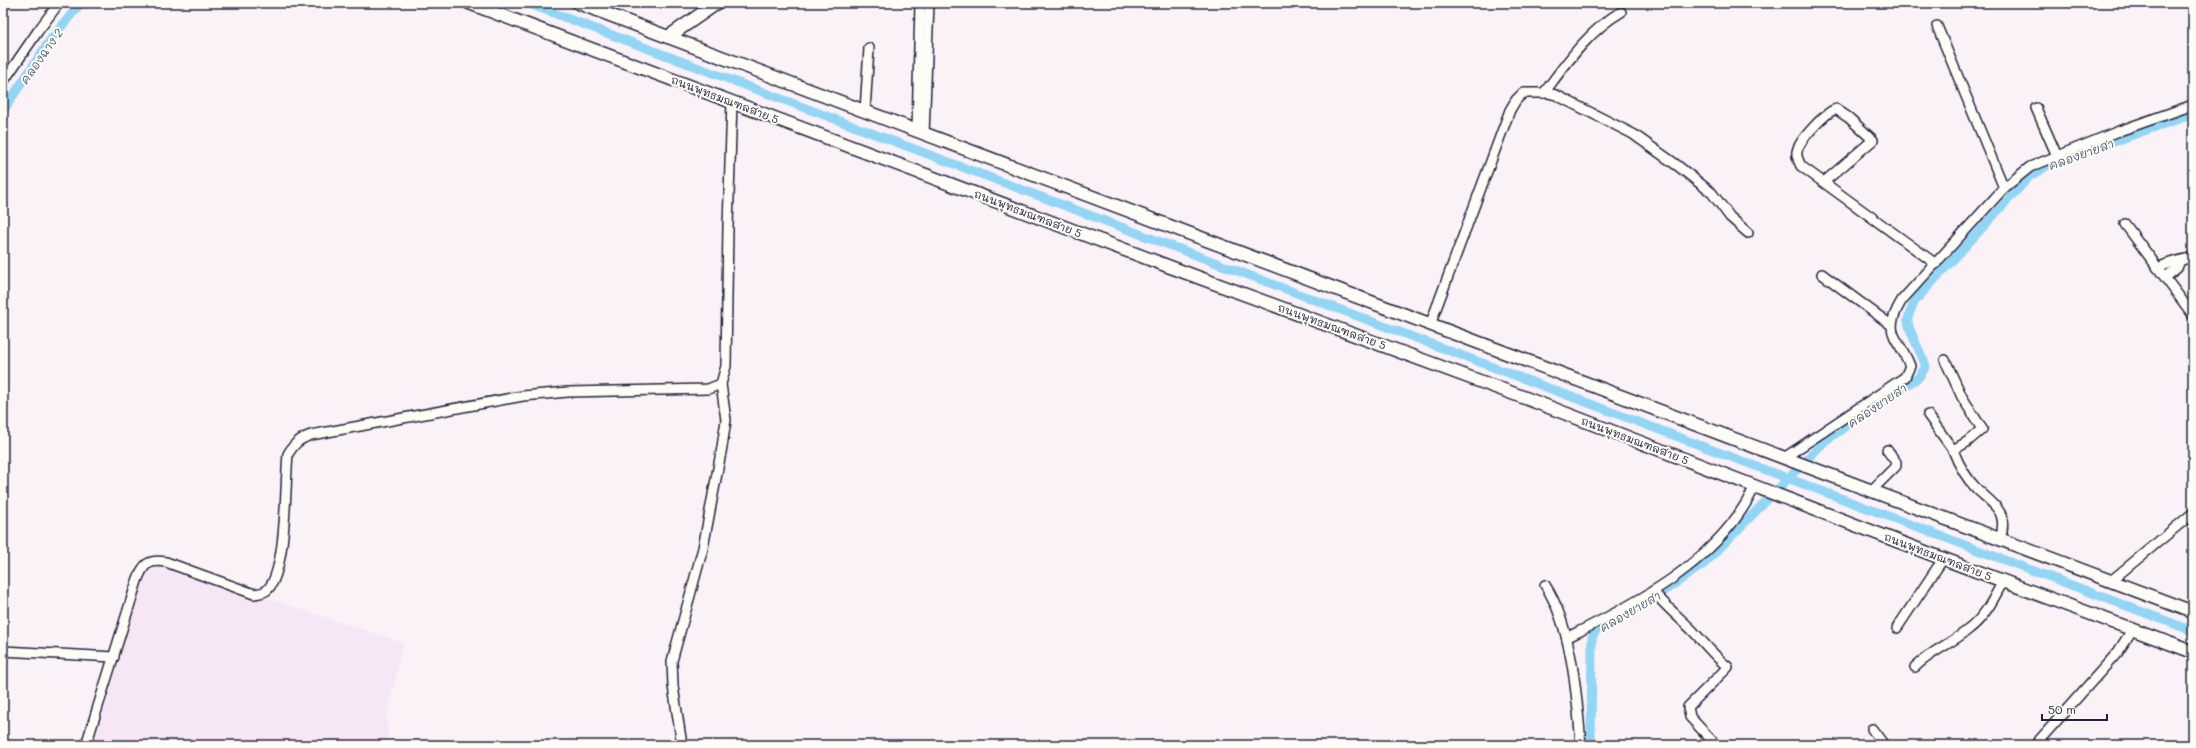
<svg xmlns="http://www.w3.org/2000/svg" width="2196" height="748" font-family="Mali,'Playpen Sans Thai',sans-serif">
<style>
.built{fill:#f6e6f6}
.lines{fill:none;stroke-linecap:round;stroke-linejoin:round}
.canal{stroke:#93d5f5;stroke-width:9}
.street-casing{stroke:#22223b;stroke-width:12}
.secondary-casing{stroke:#22223b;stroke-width:15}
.street{stroke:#fdfcf7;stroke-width:9}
.secondary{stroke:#fdfcf7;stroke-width:12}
.labels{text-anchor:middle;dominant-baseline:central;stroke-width:4;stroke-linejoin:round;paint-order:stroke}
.street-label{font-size:11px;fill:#22223b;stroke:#fdfcf7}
.water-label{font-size:12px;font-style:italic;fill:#445873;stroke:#fdfcf7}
</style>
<rect width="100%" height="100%" fill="#faf2f7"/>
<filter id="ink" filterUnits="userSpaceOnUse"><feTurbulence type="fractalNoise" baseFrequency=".025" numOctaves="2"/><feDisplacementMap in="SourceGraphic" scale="8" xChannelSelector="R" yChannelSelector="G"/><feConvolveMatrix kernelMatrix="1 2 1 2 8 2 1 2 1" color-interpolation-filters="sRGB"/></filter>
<g filter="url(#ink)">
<path class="built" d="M163 564 403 643 387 717 388 745H92L147 570Z"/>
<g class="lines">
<g class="canal">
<path d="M527 3 2193 631"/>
<path d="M3 111 50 40 81 3"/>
<path d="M1591 745 1592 637 1597 629 1651 600 1705 563 1826 440 1919 377 1926 366C1922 355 1907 328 1908 319 1909 313 1913 306 1915 301L2030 176 2052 163 2193 114"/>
</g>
<defs>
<g id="street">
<path d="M1937 26 2004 188"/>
<path d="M3 82 38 31 59 3"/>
<path d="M1544 93C1565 65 1589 30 1621 12"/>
<path d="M2036 108 2057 156"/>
<path d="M865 111 869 48"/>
<path d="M917 131 920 3"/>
<path d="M924 134 929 3"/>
<path d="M1824 182 1873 140 1849 118 1836 109C1826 112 1798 141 1797 152 1796 157 1799 162 1801 166L1936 264"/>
<path d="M2125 224 2193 315"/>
<path d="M2158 268C2171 261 2180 261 2193 257"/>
<path d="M1822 274 1891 325"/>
<path d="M2166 277 2177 268 2180 261"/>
<path d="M1430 325 1510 110 1516 100 1523 93H1548L1556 95 1633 134 1678 166 1712 193 1730 217 1748 233"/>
<path d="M1945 360 1962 397 1982 429 1967 442 1953 450C1958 463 1966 478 1976 488 1994 506 2009 510 2000 540"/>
<path d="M1928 415 1953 450"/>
<path d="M1784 458 1905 377 1910 366C1898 335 1881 335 1902 300L2004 188 2030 167 2119 131 2193 105"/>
<path d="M1871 491 1896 466V462L1887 450"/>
<path d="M2112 580 2193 513"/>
<path d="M1545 585C1572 626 1577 696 1581 745"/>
<path d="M1653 591C1665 606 1680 618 1693 631 1705 644 1714 656 1728 667L1688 707 1690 717 1716 745"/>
<path d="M1897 628 1943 559"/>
<path d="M1568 637C1638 603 1721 560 1755 486"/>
<path d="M3 651 114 657"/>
<path d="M1915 667C1932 650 1951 644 1969 629 1985 617 1994 598 2003 581"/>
<path d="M1872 729 1884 745"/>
<path d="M86 745 137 581C143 565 147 559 166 562L254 594C259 593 265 593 268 589 287 569 285 483 288 454 294 444 299 439 311 435L523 396 568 392 708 389 721 384 726 366 728 226 732 102"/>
<path d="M682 745 673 686 672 661 703 548 722 447 726 420 721 384"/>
<path d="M2035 745 2118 652 2132 630"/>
</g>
<g id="secondary">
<path d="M469 3 1173 268 1528 399 1928 553 2193 652"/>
<path d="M578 3 2193 612"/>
<path d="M668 37 717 3"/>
</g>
</defs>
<use href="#street" class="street-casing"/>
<use href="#secondary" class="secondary-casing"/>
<use href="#street" class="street"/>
<use href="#secondary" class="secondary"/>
</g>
</g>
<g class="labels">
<g class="street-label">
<text transform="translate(725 99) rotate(21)">ถนนพุทธมณฑลสาย 5</text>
<text transform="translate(1028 213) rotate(21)">ถนนพุทธมณฑลสาย 5</text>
<text transform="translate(1332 326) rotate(20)">ถนนพุทธมณฑลสาย 5</text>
<text transform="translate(1635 440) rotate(21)">ถนนพุทธมณฑลสาย 5</text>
<text transform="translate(1938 556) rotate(21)">ถนนพุทธมณฑลสาย 5</text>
</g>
<g class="water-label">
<text transform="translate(41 56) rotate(-55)">คลองฉาง 2</text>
<text transform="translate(2081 154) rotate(-20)">คลองยายสา</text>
<text transform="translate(1877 405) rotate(-34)">คลองยายสา</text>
<text transform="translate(1630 611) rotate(-30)">คลองยายสา</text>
</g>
</g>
<rect width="2196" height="748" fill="none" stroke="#fdfcf7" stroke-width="16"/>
<rect x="8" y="8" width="2180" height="732" fill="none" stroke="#22223b" stroke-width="1.5" filter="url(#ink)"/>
<path d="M2042 714v6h65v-6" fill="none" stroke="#22223b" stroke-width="2"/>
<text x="2048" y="714" font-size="12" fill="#22223b" stroke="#fdfcf7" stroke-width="3" paint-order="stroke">50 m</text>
</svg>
